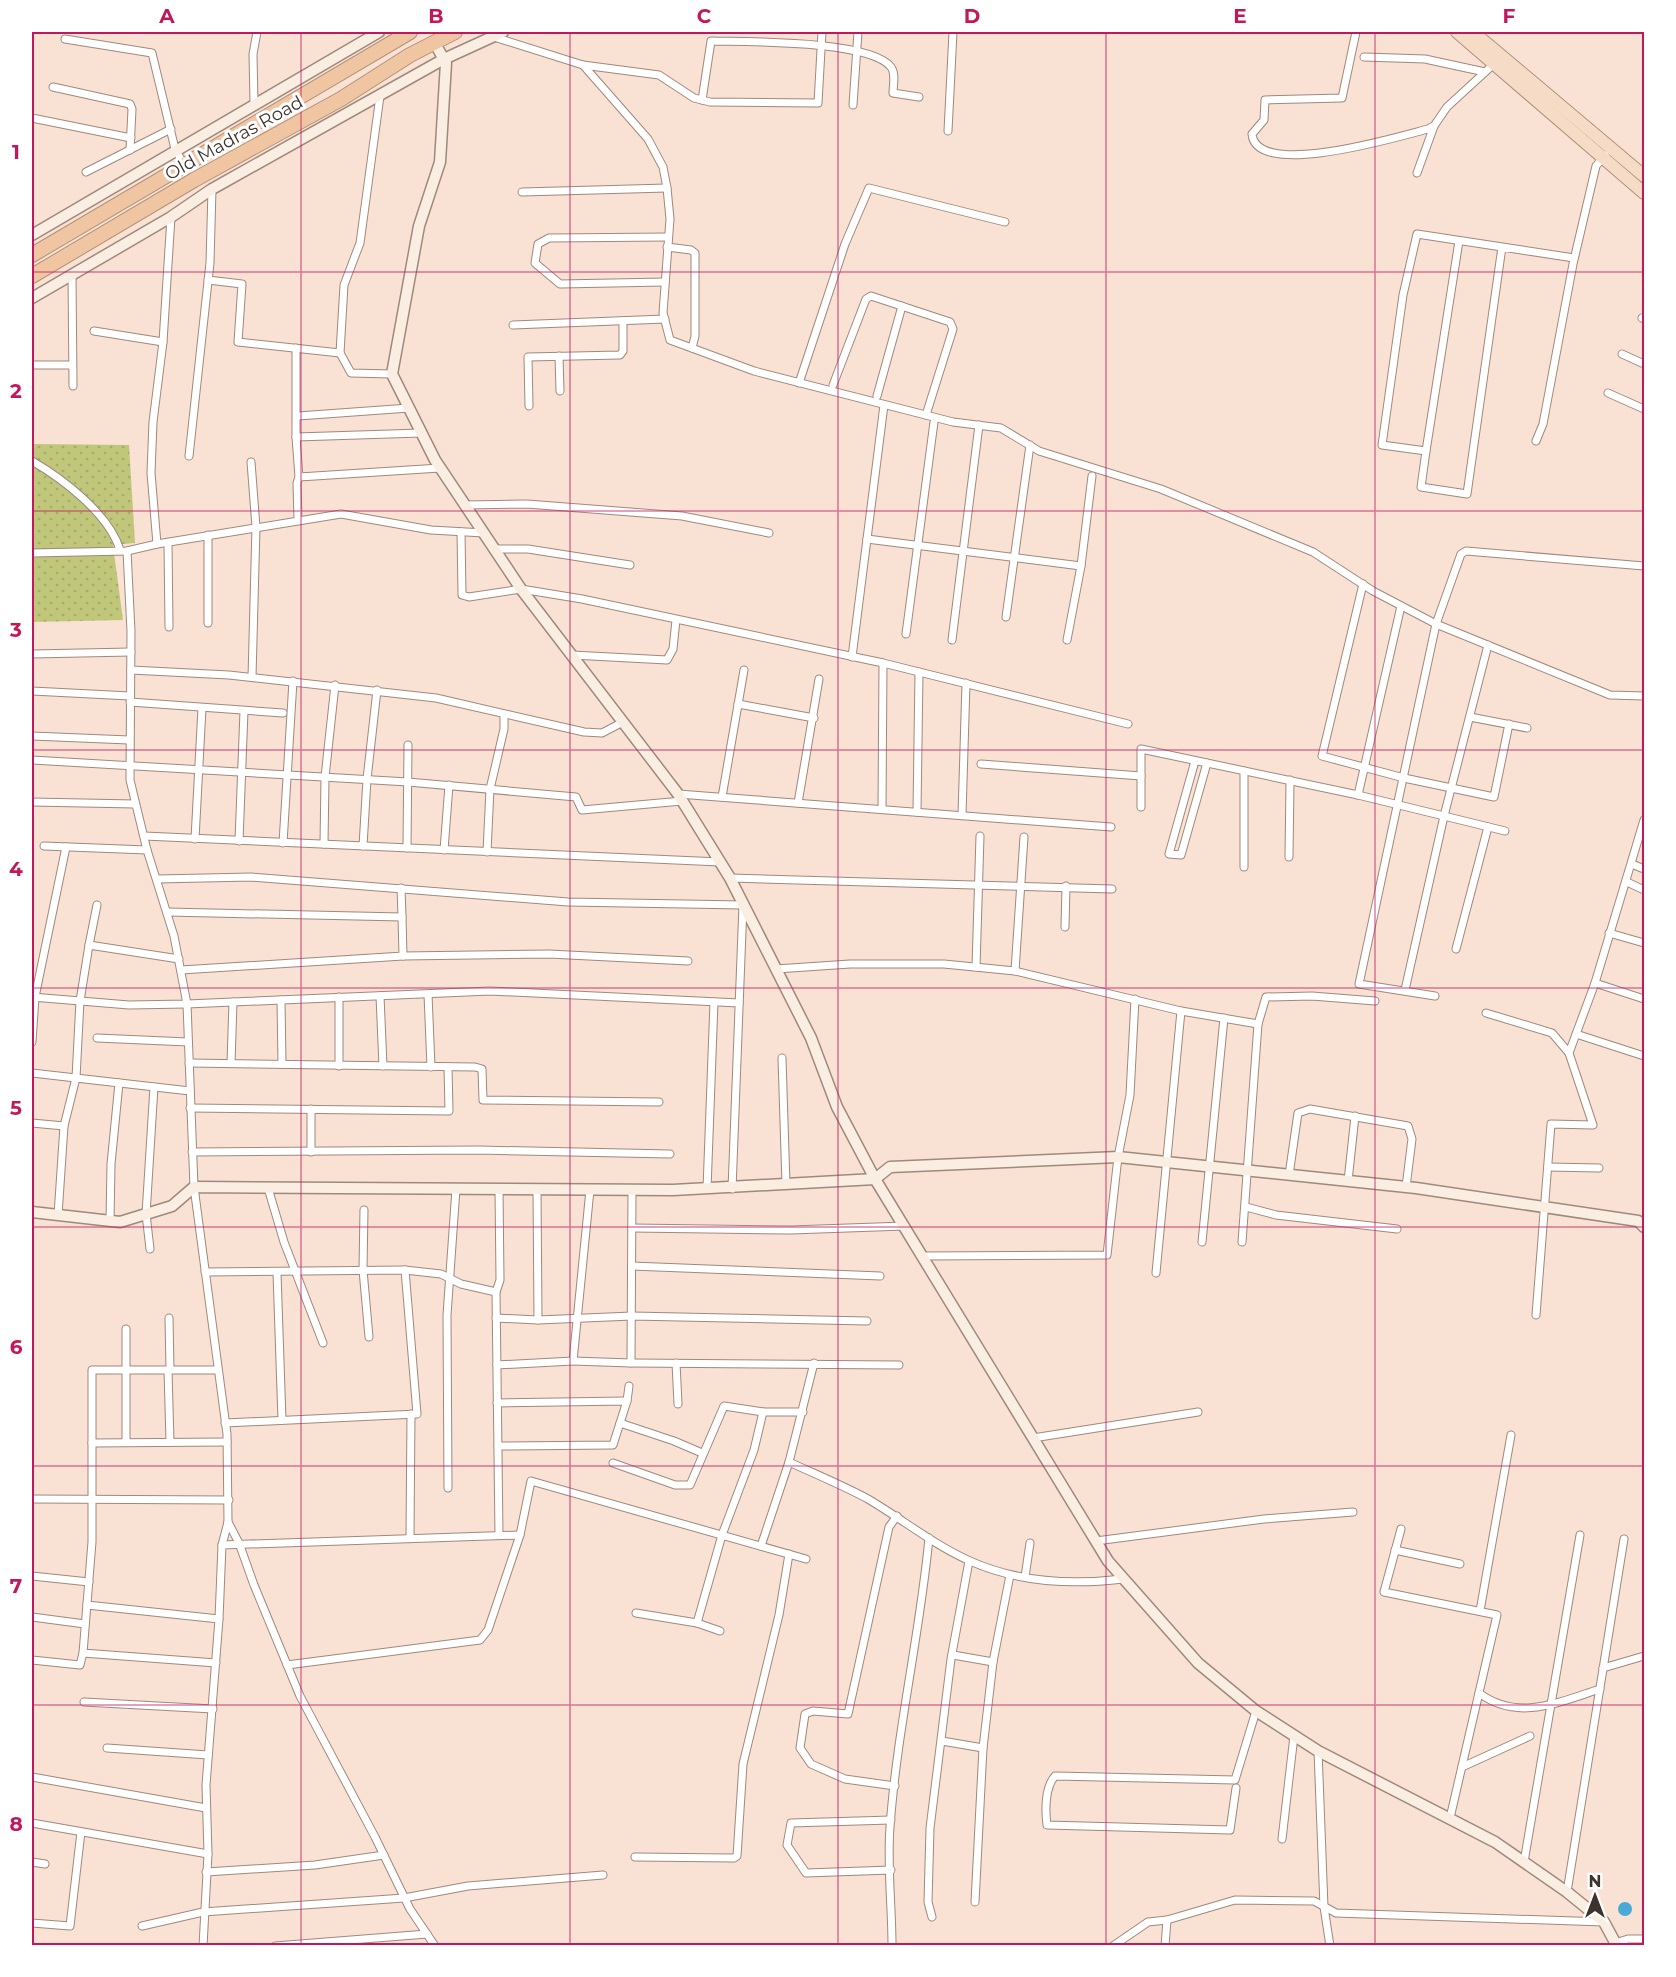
<svg xmlns="http://www.w3.org/2000/svg" width="1676" height="1977" font-family="Montserrat,sans-serif">
<style>
.grass{fill:url(#grass-dots)}
.water{fill:#48aad5}
.lines{fill:none;stroke-linecap:round;stroke-linejoin:round}
.street-casing{stroke:#9f897d;stroke-width:9}
.secondary-casing{stroke:#9f897d;stroke-width:13}
.primary-casing{stroke:#b19279;stroke-width:14}
.highway-casing{stroke:#b19279;stroke-width:16}
.street{stroke:#fff;stroke-width:7}
.secondary{stroke:#faeee3;stroke-width:10}
.primary{stroke:#f6dcc7;stroke-width:12}
.highway{stroke:#f0c5a2;stroke-width:14}
.grid{fill:none;stroke:#c2185b;stroke-width:1.5;stroke-opacity:0.55}
.labels{text-anchor:middle;dominant-baseline:central;stroke-width:6;stroke-linejoin:round;paint-order:stroke}
.street-label{font-size:18px;fill:#3c332e;stroke:#fff}
.neatline{fill:none;stroke:#c2185b;stroke-width:2}
.grid-label{font-size:20px;text-anchor:middle;font-weight:bold;fill:#c2185b}
</style>
<defs>
<pattern id="grass-dots" width="8" height="8" patternUnits="userSpaceOnUse" patternTransform="scale(1.5)"><rect width="8" height="8" fill="#c0c77a"/><path d="M2 2h.1M6 6h.1" fill="none" stroke="#a6ab6a" stroke-width="1.8" stroke-linecap="round"/></pattern>
</defs>
<rect width="100%" height="100%" fill="#f9e1d4"/>
<path class="grass" d="M32 444 129 445 135 543 113 545 123 620 32 622Z"/>
<circle class="water" cx="1625" cy="1909" r="7"/>
<g class="lines">
<defs>
<g id="street">
<path d="M1356 32 1342 98 1265 100 1264 120 1252 134C1256 180 1400 136 1428 129L1434 126 1447 107 1495 63"/>
<path d="M494 37 583 65 648 139 663 167 667 188 670 219 663 313 670 340 754 371 953 422 1001 428 1039 451 1161 489 1313 552 1373 591 1436 624 1610 695 1644 696"/>
<path d="M65 39 152 53 175 149 184 165"/>
<path d="M1364 57 1425 59 1485 72"/>
<path d="M583 65 659 75 694 98 710 102 818 103 822 32"/>
<path d="M53 87 130 104 132 109 130 150"/>
<path d="M380 96 360 243 344 285 340 353 351 373 392 374"/>
<path d="M702 100 711 41C746 42 870 40 891 67 896 74 893 85 893 93L919 97"/>
<path d="M254 103 253 54 257 32"/>
<path d="M853 105 858 32"/>
<path d="M32 118 131 138"/>
<path d="M948 131 953 32"/>
<path d="M86 172 171 129"/>
<path d="M1417 173 1434 126"/>
<path d="M522 192 667 188"/>
<path d="M171 217 163 342 153 422 151 473 157 544 341 514 431 530 484 533"/>
<path d="M667 247 691 250 695 253V336L692 348"/>
<path d="M1502 247 1467 494 1421 487 1426 451 1382 445 1403 295 1417 234 1574 258"/>
<path d="M72 275 73 386"/>
<path d="M208 280 242 284 238 342 340 353"/>
<path d="M665 282 560 284 535 263 538 244 549 238 668 237"/>
<path d="M1642 318 1644 319"/>
<path d="M513 325 665 319"/>
<path d="M94 331 163 342"/>
<path d="M296 348V437L299 477 297 483 298 520"/>
<path d="M1622 354 1644 364"/>
<path d="M559 356 560 391"/>
<path d="M32 365H72"/>
<path d="M799 383 845 244 869 188 1005 222"/>
<path d="M833 385 866 299 871 296 950 322 953 329 926 415"/>
<path d="M1608 393 1644 409"/>
<path d="M877 396 902 306"/>
<path d="M529 406 528 357 620 355 623 351V321"/>
<path d="M298 416 409 408"/>
<path d="M296 437 421 433"/>
<path d="M1536 441 1543 424 1573 264 1596 166 1605 155"/>
<path d="M1426 451 1459 241"/>
<path d="M189 456 210 263 212 189"/>
<path d="M32 461C63 479 109 514 120 550"/>
<path d="M251 462 256 527 252 677"/>
<path d="M299 477 440 468"/>
<path d="M465 505 527 504 682 516 769 533"/>
<path d="M461 532 462 595 469 597 521 589 582 599 883 663 1128 724"/>
<path d="M208 535V623"/>
<path d="M867 539 1081 566 1092 476"/>
<path d="M168 543 169 627"/>
<path d="M494 549H528L630 565"/>
<path d="M127 551 131 631 130 780 147 850 174 936 187 1004 194 1187 227 1434 228 1522 239 1543 254 1585 300 1696 375 1837 410 1909 435 1946"/>
<path d="M32 553 127 551 157 544"/>
<path d="M1363 584 1322 756 1404 778 1494 797 1509 724"/>
<path d="M1006 617 1030 445"/>
<path d="M906 634 934 422"/>
<path d="M952 640 979 425"/>
<path d="M1067 640 1081 566"/>
<path d="M32 654 131 652"/>
<path d="M572 655 667 660 673 649 676 620"/>
<path d="M852 657 884 405"/>
<path d="M131 670 229 675 436 698 584 732 602 733 623 722"/>
<path d="M32 691 130 696"/>
<path d="M130 702 283 713"/>
<path d="M738 704 814 718"/>
<path d="M1470 717 1527 728"/>
<path d="M32 736 129 740"/>
<path d="M32 760 408 782 576 797 582 810 682 801"/>
<path d="M1195 761 1169 854 1181 855 1207 763"/>
<path d="M981 764 1141 776"/>
<path d="M678 794 1111 827"/>
<path d="M1358 795 1401 606"/>
<path d="M722 797 744 670"/>
<path d="M32 802 135 804"/>
<path d="M798 803 819 679"/>
<path d="M1141 807V749L1358 795 1444 816 1488 645"/>
<path d="M882 809 883 663"/>
<path d="M917 812 919 672"/>
<path d="M962 815 966 683"/>
<path d="M144 836 720 862"/>
<path d="M195 839 202 708"/>
<path d="M239 841 244 711"/>
<path d="M283 843 293 681"/>
<path d="M324 844 325 777 335 685"/>
<path d="M44 846 147 850"/>
<path d="M363 846 367 779 377 690"/>
<path d="M407 848 408 745"/>
<path d="M444 850 449 785"/>
<path d="M487 852 490 789 504 729V714"/>
<path d="M1289 857 1290 780"/>
<path d="M1632 864 1644 869"/>
<path d="M1244 867V771"/>
<path d="M730 878 1112 889"/>
<path d="M157 879 251 877 568 902 743 905 732 1189"/>
<path d="M1627 882 1644 890"/>
<path d="M401 888 402 917"/>
<path d="M167 912 402 917 403 956 181 970"/>
<path d="M1065 927 1066 886"/>
<path d="M1609 933 1644 943"/>
<path d="M89 945 97 905"/>
<path d="M1456 949 1488 827"/>
<path d="M403 956 549 954 688 961"/>
<path d="M976 967 980 836"/>
<path d="M776 969 850 964H944L1015 971 1181 1011 1258 1024 1266 997 1312 996 1375 1001"/>
<path d="M1015 971 1024 837"/>
<path d="M1595 983 1644 999"/>
<path d="M1405 990 1444 816 1505 831"/>
<path d="M428 994 431 1067"/>
<path d="M380 996 383 1066"/>
<path d="M1435 996 1359 984 1436 624 1461 554 1466 551 1644 566"/>
<path d="M32 997 129 1005 187 1004 490 991 739 1003"/>
<path d="M281 1000 282 1064"/>
<path d="M1486 1013 1552 1033 1569 1053 1593 1125 1551 1124 1536 1315"/>
<path d="M1576 1034 1644 1056"/>
<path d="M97 1038 188 1042"/>
<path d="M32 1042 35 997 66 847"/>
<path d="M1569 1053 1595 983 1644 820"/>
<path d="M782 1058 786 1185"/>
<path d="M189 1063 475 1067 482 1069 483 1100 659 1102"/>
<path d="M231 1063 233 1002"/>
<path d="M339 1066V997"/>
<path d="M32 1073 190 1091"/>
<path d="M190 1108 449 1111 448 1067"/>
<path d="M32 1123 64 1126"/>
<path d="M192 1152 478 1150 670 1154"/>
<path d="M311 1152V1109"/>
<path d="M1548 1167 1599 1168"/>
<path d="M1289 1175 1298 1113 1310 1109 1408 1126 1412 1139 1406 1187"/>
<path d="M1348 1181 1355 1116"/>
<path d="M268 1188 284 1242 323 1343"/>
<path d="M499 1189 500 1280 496 1292 499 1535"/>
<path d="M537 1189 538 1320"/>
<path d="M707 1189 714 1002"/>
<path d="M1246 1207 1276 1215 1397 1229"/>
<path d="M364 1210 363 1270 369 1337"/>
<path d="M58 1215 64 1126 76 1078 80 1001 89 945 179 959"/>
<path d="M110 1221 111 1164 119 1083"/>
<path d="M632 1228 791 1230 905 1226"/>
<path d="M1202 1242 1224 1018"/>
<path d="M1242 1242 1258 1024"/>
<path d="M150 1249 146 1214 154 1087"/>
<path d="M923 1256 1107 1255 1118 1157 1130 1095 1135 999"/>
<path d="M632 1266 880 1276"/>
<path d="M205 1272 405 1270 441 1274 461 1284 496 1292"/>
<path d="M277 1273 282 1420"/>
<path d="M1156 1273 1181 1011"/>
<path d="M169 1318 170 1370"/>
<path d="M496 1318 538 1320 632 1316 867 1321"/>
<path d="M573 1361 631 1363 632 1190"/>
<path d="M631 1363 899 1365"/>
<path d="M676 1363 678 1404"/>
<path d="M497 1365 573 1361 590 1190"/>
<path d="M168 1370 170 1442"/>
<path d="M627 1401 629 1386"/>
<path d="M497 1403 627 1401 613 1445 498 1446"/>
<path d="M225 1423 417 1414 405 1270"/>
<path d="M620 1423 674 1441 702 1453"/>
<path d="M1033 1438 1198 1412"/>
<path d="M126 1442V1329"/>
<path d="M92 1443 227 1442"/>
<path d="M789 1462C815 1474 842 1485 868 1499 902 1519 934 1545 970 1561 1017 1582 1072 1585 1123 1579"/>
<path d="M613 1463 675 1485H690L724 1406 763 1412H803"/>
<path d="M448 1488 447 1315 456 1189"/>
<path d="M32 1499 229 1500"/>
<path d="M1401 1529 1384 1592 1497 1615 1450 1818"/>
<path d="M410 1537 411 1414"/>
<path d="M1096 1541 1264 1519 1353 1512"/>
<path d="M222 1545 228 1522"/>
<path d="M761 1546 789 1462 814 1363"/>
<path d="M1395 1550 1460 1564"/>
<path d="M32 1576 89 1582"/>
<path d="M1025 1577 1030 1543"/>
<path d="M87 1605 219 1619"/>
<path d="M1480 1611 1511 1435"/>
<path d="M636 1613 697 1623 722 1535 754 1450 763 1412"/>
<path d="M32 1617 85 1624"/>
<path d="M697 1623 720 1631"/>
<path d="M953 1655 993 1662"/>
<path d="M32 1660 80 1665 83 1653"/>
<path d="M216 1663 83 1653 92 1542V1370H216"/>
<path d="M287 1665 480 1640 488 1630 520 1535 531 1481 806 1559"/>
<path d="M1603 1668 1644 1656"/>
<path d="M1479 1693C1518 1722 1559 1702 1600 1689"/>
<path d="M84 1702 213 1709"/>
<path d="M942 1741 983 1748"/>
<path d="M107 1748 208 1755"/>
<path d="M1318 1751 1324 1907 1330 1946"/>
<path d="M1462 1767 1530 1736"/>
<path d="M32 1777 206 1808"/>
<path d="M895 1786 845 1779 811 1764 800 1748 805 1714 813 1711 848 1714 889 1527 897 1516"/>
<path d="M1236 1788 1230 1830 1047 1825C1045 1810 1045 1787 1055 1776L1235 1780 1256 1711"/>
<path d="M891 1820 791 1823 787 1845 806 1873 891 1870"/>
<path d="M32 1823 208 1854"/>
<path d="M1282 1839 1294 1736"/>
<path d="M635 1857 734 1858 737 1856 743 1764 779 1615 789 1554"/>
<path d="M32 1862 45 1864"/>
<path d="M1524 1862 1580 1535"/>
<path d="M206 1872 315 1865 384 1855"/>
<path d="M1567 1892 1624 1539"/>
<path d="M975 1902 983 1748 993 1662 1010 1575"/>
<path d="M932 1917 928 1902 930 1828 951 1659 969 1561"/>
<path d="M32 1923 70 1926 81 1832"/>
<path d="M142 1926 203 1912 404 1898 468 1886 603 1875"/>
<path d="M1615 1943 1628 1939H1644"/>
<path d="M203 1946 208 1854 206 1785 219 1619 222 1545 520 1535"/>
<path d="M275 1946 427 1934"/>
<path d="M892 1946C892 1906 887 1866 890 1827 897 1730 920 1634 929 1538"/>
<path d="M1113 1946 1148 1922 1167 1920 1235 1900 1314 1901 1336 1913 1604 1922"/>
<path d="M1165 1946 1167 1920"/>
</g>
<g id="secondary">
<path d="M434 42 446 63 440 162 419 226 392 374 435 460 521 589 678 794 730 878 811 1038 837 1107 875 1179 1108 1561 1198 1663 1256 1711 1318 1751 1495 1842 1567 1892 1604 1922 1617 1946"/>
<path d="M32 235 379 32"/>
<path d="M32 298 171 217 212 189 444 59 503 32"/>
<path d="M32 1212 120 1222 172 1206 194 1187 673 1190 875 1179 890 1167 1118 1157 1416 1188 1638 1221 1644 1227"/>
</g>
<g id="primary">
<path d="M1457 32 1644 193"/>
<path d="M1473 32 1644 176"/>
</g>
<g id="highway">
<path d="M32 255 410 32"/>
<path d="M32 276 194 180 341 99 410 55 455 32"/>
</g>
</defs>
<use href="#street" class="street-casing"/>
<use href="#secondary" class="secondary-casing"/>
<use href="#primary" class="primary-casing"/>
<use href="#highway" class="highway-casing"/>
<use href="#street" class="street"/>
<use href="#secondary" class="secondary"/>
<use href="#primary" class="primary"/>
<use href="#highway" class="highway"/>
</g>
<path class="grid" d="M301 32V1946M570 32V1946M838 32V1946M1106 32V1946M1375 32V1946M32 272H1644M32 511H1644M32 750H1644M32 988H1644M32 1227H1644M32 1466H1644M32 1705H1644"/>
<g class="labels">
<g class="street-label">
<text transform="translate(234 138) rotate(-29)">Old Madras Road</text>
</g>
</g>
<rect width="1676" height="1977" fill="none" stroke="#ffffff" stroke-width="66"/>
<g transform="translate(1595 1896)" stroke="#ffffff" stroke-width="4.5" paint-order="stroke">
<path d="M0-4.5L10 22L0 15L-10 22Z" fill="#3c332e"/>
<text y="-9" font-size="16" font-weight="bold" text-anchor="middle" fill="#3c332e">N</text>
</g>
<rect x="33" y="33" width="1610" height="1911" class="neatline"/>
<g class="grid-label">
<text x="167" y="23">A</text>
<text x="436" y="23">B</text>
<text x="704" y="23">C</text>
<text x="972" y="23">D</text>
<text x="1240" y="23">E</text>
<text x="1509" y="23">F</text>
<text x="16" y="159">1</text>
<text x="16" y="398">2</text>
<text x="16" y="637">3</text>
<text x="16" y="876">4</text>
<text x="16" y="1115">5</text>
<text x="16" y="1354">6</text>
<text x="16" y="1593">7</text>
<text x="16" y="1831">8</text>
</g>
</svg>
